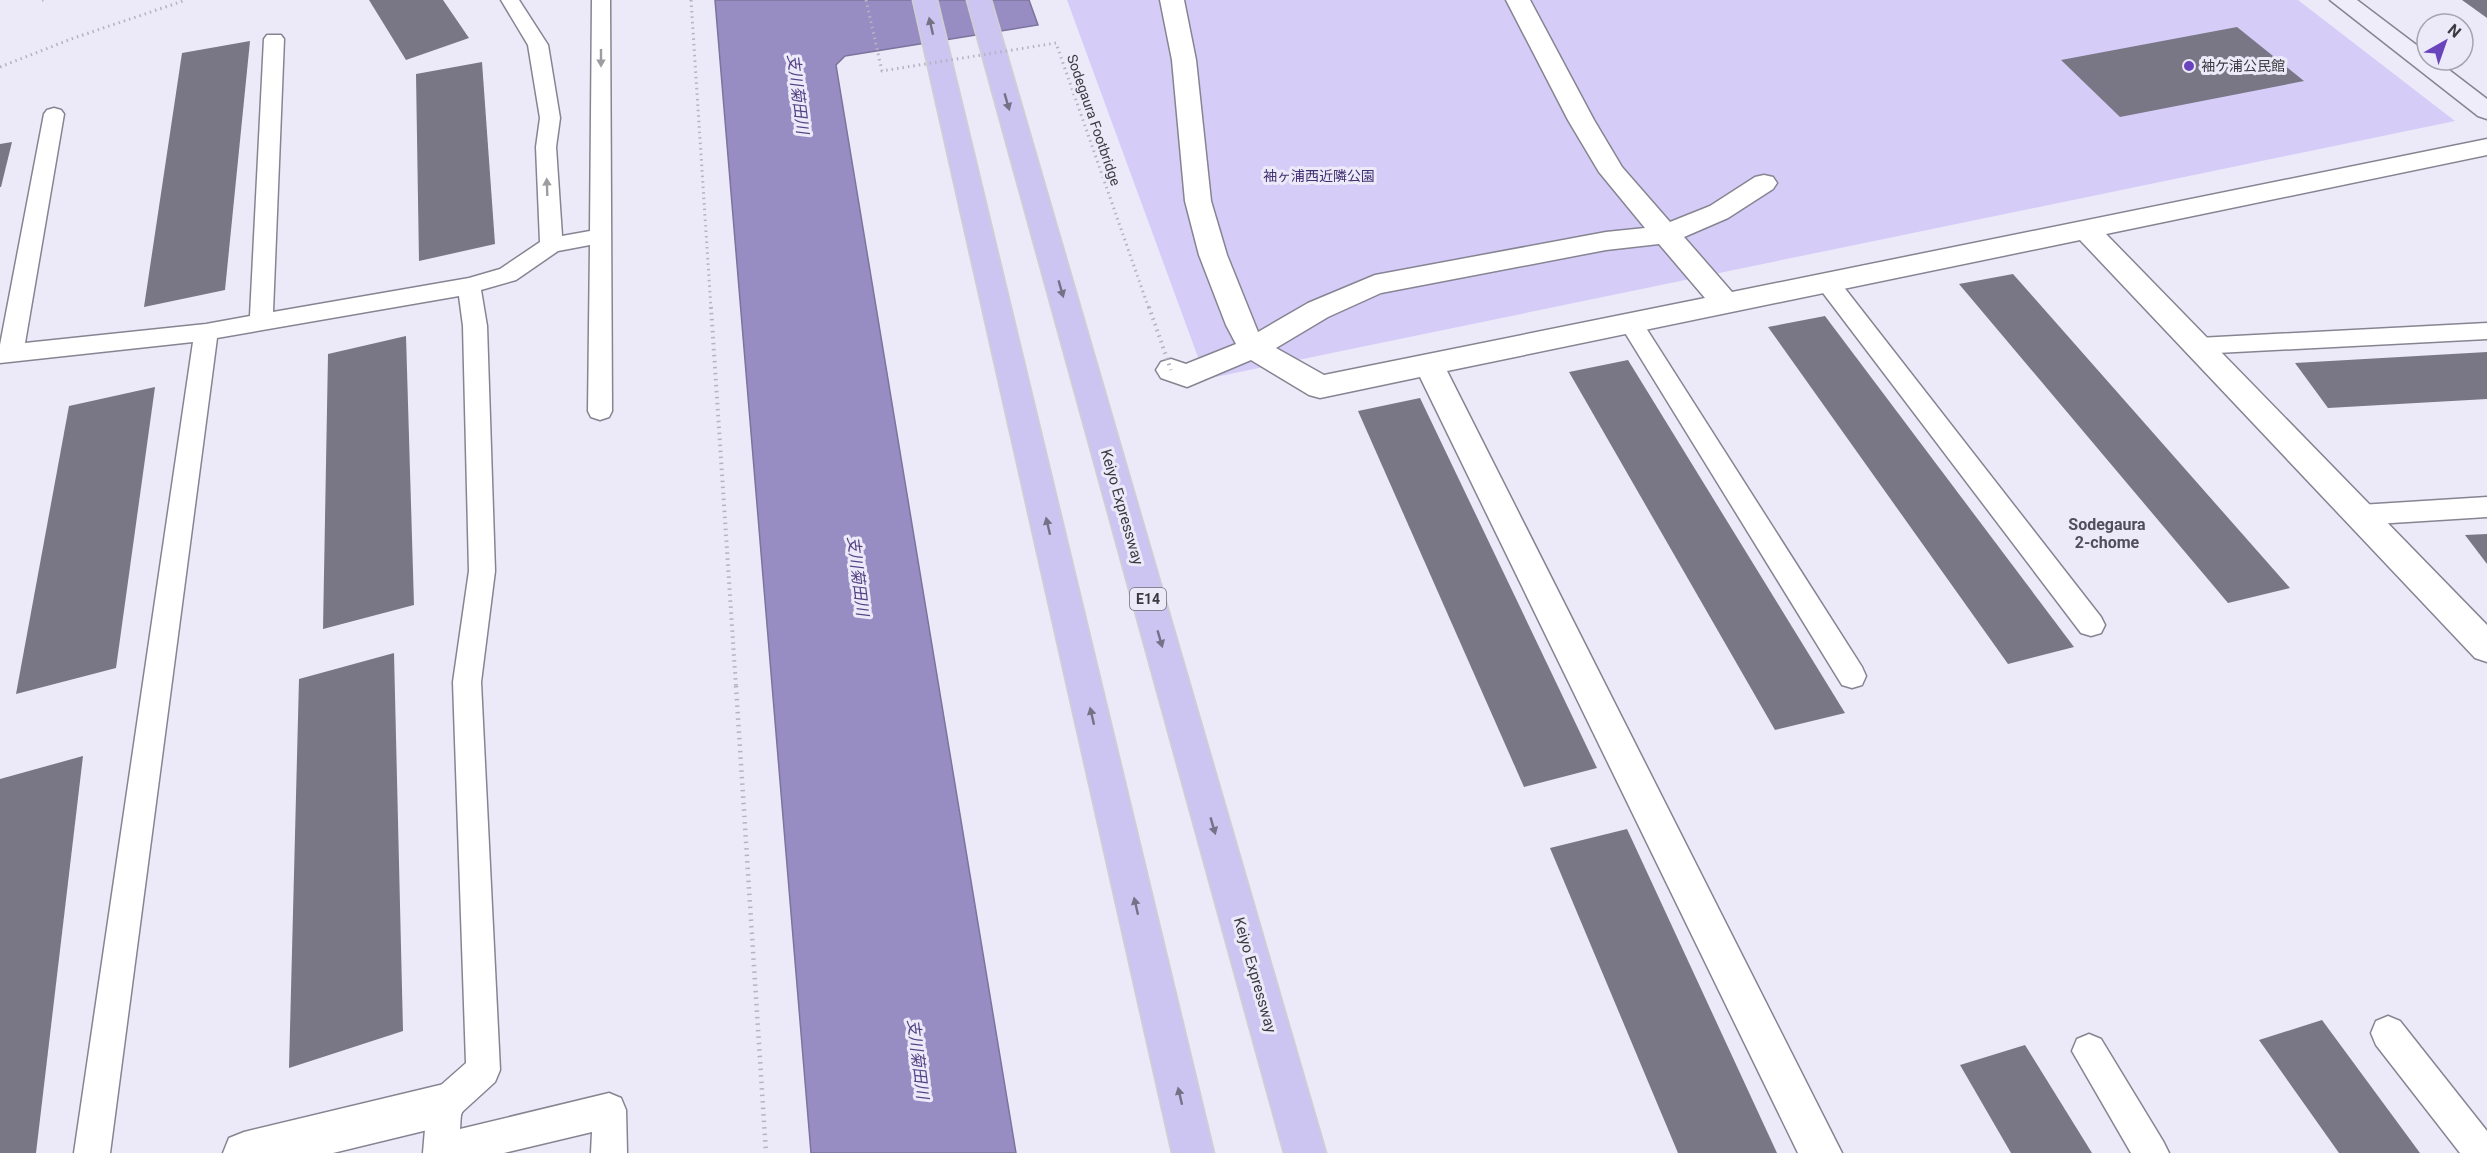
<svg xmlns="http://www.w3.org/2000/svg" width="2487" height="1153" font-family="Roboto,'Noto Sans JP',sans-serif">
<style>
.green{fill:#d5cdf8}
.water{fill:#988dc3;stroke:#7c749c;stroke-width:1.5}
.building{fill:#797785}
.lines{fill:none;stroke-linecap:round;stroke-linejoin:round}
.lane-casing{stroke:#878492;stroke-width:3}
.street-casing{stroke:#878492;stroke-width:3}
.secondary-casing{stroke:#878492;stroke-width:3}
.highway-casing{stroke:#d0d0d1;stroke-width:3}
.path-far2{stroke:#b5b3c0;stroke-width:3;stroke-dasharray:1.5 4;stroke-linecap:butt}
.path-far1{stroke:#b5b3c0;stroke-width:4;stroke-dasharray:1.5 4.5;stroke-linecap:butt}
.path{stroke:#b5b3c0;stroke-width:4.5;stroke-dasharray:1.5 5;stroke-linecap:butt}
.lane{fill:#fff;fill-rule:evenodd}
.street{fill:#fff;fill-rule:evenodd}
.secondary{fill:#f0edfb;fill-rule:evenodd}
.highway{fill:#ccc4f1;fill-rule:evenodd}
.path-bridge-far1{stroke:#b5b3c0;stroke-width:3;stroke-dasharray:1.5 4;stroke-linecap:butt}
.path-bridge{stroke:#b5b3c0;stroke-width:4;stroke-dasharray:1.5 4.5;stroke-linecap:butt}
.oneway{fill:#757187}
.oneway2{fill:#9d9ca0}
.poi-dot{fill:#6a44bc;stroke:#eceaf9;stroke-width:2}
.labels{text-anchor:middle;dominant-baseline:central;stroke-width:6;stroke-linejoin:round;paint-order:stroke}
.far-poi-label{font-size:14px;fill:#3b3a40;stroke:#eceaf9;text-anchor:start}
.far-street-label{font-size:14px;fill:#3b3a40;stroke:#eceaf9}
.far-park-label{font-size:14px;fill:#433072;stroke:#eceaf9}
.shield{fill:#eceaf9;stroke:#706f78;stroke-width:1.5}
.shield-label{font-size:14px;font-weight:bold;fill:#3b3a40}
.street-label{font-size:15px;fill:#3b3a40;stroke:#eceaf9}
.water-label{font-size:16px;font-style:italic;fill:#544286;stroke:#eceaf9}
.neighbourhood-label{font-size:16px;font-weight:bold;fill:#504e5b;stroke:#eceaf9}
</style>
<rect width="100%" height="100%" fill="#eceaf9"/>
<path class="green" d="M1067 0H2298L2455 121 1206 379Z"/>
<path class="water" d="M715 0H1029L1038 25 845 56 836 65 1016 1153H811Z"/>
<g class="building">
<path d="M369 0H443L469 38 406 60Z"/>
<path d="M2462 0H2487V18Z"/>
<path d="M2237 27 2304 81 2120 117 2061 60Z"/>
<path d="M250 41 225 290 144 307 182 53Z"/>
<path d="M482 62 495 244 419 261 416 74Z"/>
<path d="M12 142 1 187H0V144Z"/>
<path d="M2013 274 2290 588 2228 603 1959 284Z"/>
<path d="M1825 316 2074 647 2008 664 1768 327Z"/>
<path d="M406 336 414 605 323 629 328 354Z"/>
<path d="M2487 352V399L2328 408 2295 363Z"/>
<path d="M1628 360 1845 713 1775 730 1569 372Z"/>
<path d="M155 387 116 668 16 694 69 406Z"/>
<path d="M1420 398 1597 768 1524 787 1358 411Z"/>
<path d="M2487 534V564L2465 535Z"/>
<path d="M394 653 403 1031 289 1068 299 679Z"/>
<path d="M83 756 36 1153H0V779Z"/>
<path d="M1627 829 1777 1153H1678L1550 848Z"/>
<path d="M2322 1020 2420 1153H2339L2259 1040Z"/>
<path d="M2025 1045 2092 1153H2011L1960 1065Z"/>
</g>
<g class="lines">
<defs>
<g id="lane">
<path d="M501 0H519L548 45 560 118 556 147 562 236 590 231 592 0H610L612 411 609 417 600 420 591 417 588 411 590 245 558 251 516 280 481 290 487 326 495 571 481 682 500 1070 495 1082 461 1113 460 1129 609 1093 621 1098 626 1110 627 1153H591L592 1132 504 1153H423L427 1105 432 1093 466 1063 453 682 469 571 463 326 459 296 217 338 110 1153H74L193 342 0 363V345L44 114 47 110 54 108 61 110 64 114 25 343 206 324 250 316 264 39 267 35H281L284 39 273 312 469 278 500 269 540 242 536 147 540 118 528 45Z"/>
<path d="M1828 275 1836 277 2101 617 2105 625 2101 633 2091 636 2081 633 1820 289 1817 283 1820 277Z"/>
<path d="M1631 315 1639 317 1862 667 1866 676 1862 685 1852 688 1842 685 1619 323 1623 317Z"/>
<path d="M2487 323V339L2198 354 2190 352 2186 346 2190 340 2198 338Z"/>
<path d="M2487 497V517L2360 525 2351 522 2347 515 2351 508 2360 505Z"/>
<path d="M2388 1016 2400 1021 2487 1131V1153H2460L2376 1045 2371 1033 2376 1021Z"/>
<path d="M2089 1034 2101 1039 2163 1141 2169 1153H2131L2072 1051 2077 1039Z"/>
</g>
<g id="street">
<path d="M1160 0H1184L1196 60 1211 201 1227 255 1258 332 1308 303 1375 275 1606 232 1645 228 1599 172 1568 120 1506 0H1530L1594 120 1622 167 1670 222 1710 206 1755 177 1764 175 1773 177 1777 183 1773 189 1728 218 1684 237 1732 292 2487 139V155L2106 234 2487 625V662L2475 658 2080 240 1447 371 1842 1153H1798L1420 377 1320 398 1309 395 1251 360 1187 387 1161 378 1156 370 1161 362 1171 359 1186 364 1236 344 1226 325 1199 255 1185 201 1172 60ZM1659 244 1705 298 1324 375 1276 348 1328 317 1381 293 1606 250Z"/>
<path d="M444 1084 459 1090 465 1105 459 1120 444 1126 333 1153H223L229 1138 244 1132Z"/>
</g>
<path id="secondary" d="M2330 0H2357L2427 53V60H2436L2487 99V119L2478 116Z"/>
<g id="highway">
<path d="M913 0H937L1214 1153H1172Z"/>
<path d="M967 0H991L1326 1153H1284Z"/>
</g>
</defs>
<use href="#lane" class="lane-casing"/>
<use href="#street" class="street-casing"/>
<use href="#secondary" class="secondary-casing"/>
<use href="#highway" class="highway-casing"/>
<g class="path-far2">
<path d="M42 0H46"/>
<path d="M691 0 711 309"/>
<path d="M0 67 71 39 186 0"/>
</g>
<path class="path-far1" d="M711 307 736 687"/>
<path class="path" d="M736 686 766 1153"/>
<use href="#lane" class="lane"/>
<use href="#street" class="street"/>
<use href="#secondary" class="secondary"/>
<use href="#highway" class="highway"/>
<path class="path-bridge-far1" d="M866 0 882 71 1056 43 1149 309"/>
<path class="path-bridge" d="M1149 307 1171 370"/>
</g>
<defs><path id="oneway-solid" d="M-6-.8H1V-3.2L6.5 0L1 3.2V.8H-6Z" transform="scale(1.5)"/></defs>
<g class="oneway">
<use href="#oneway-solid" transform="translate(931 26) rotate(-103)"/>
<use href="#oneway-solid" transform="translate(1007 102) rotate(74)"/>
<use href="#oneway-solid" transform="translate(1061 289) rotate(74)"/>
<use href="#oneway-solid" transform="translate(1048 526) rotate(-103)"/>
<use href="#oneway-solid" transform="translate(1160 639) rotate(74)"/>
<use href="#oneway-solid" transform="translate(1092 716) rotate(-103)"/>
<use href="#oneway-solid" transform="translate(1213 826) rotate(74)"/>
<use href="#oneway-solid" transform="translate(1136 906) rotate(-103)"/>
<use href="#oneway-solid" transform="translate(1180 1096) rotate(-103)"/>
</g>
<g class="oneway2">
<use href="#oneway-solid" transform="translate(601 58) rotate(90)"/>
<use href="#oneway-solid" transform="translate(547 187) rotate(-92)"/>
</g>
<circle class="poi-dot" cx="2189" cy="66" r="6"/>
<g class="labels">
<g class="far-poi-label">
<text x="2201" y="66">袖ケ浦公民館</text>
</g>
<g class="far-street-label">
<text transform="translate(1094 120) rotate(71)">Sodegaura Footbridge</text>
</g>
<g class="far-park-label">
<text x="1319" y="176">袖ヶ浦西近隣公園</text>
</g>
<rect class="shield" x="1130" y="588" width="36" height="22" rx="4.5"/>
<g class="shield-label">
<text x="1148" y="599">E14</text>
</g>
<g class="street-label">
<text transform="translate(1122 507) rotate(74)">Keiyo Expressway</text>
<text transform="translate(1255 975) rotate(74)">Keiyo Expressway</text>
</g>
<g class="water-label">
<text transform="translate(798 94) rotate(83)">支川菊田川</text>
<text transform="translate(858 576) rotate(83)">支川菊田川</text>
<text transform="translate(918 1059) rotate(83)">支川菊田川</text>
</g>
<g class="neighbourhood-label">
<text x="2107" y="524">Sodegaura<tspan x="2107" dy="18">2-chome</tspan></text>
</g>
</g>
<g transform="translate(2445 42) rotate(40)"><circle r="28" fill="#eceaf9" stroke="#a5a4af" stroke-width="1.5"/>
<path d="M0-4.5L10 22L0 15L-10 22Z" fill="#6a44bc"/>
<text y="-9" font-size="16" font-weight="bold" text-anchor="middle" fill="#3b3a40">N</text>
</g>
</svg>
